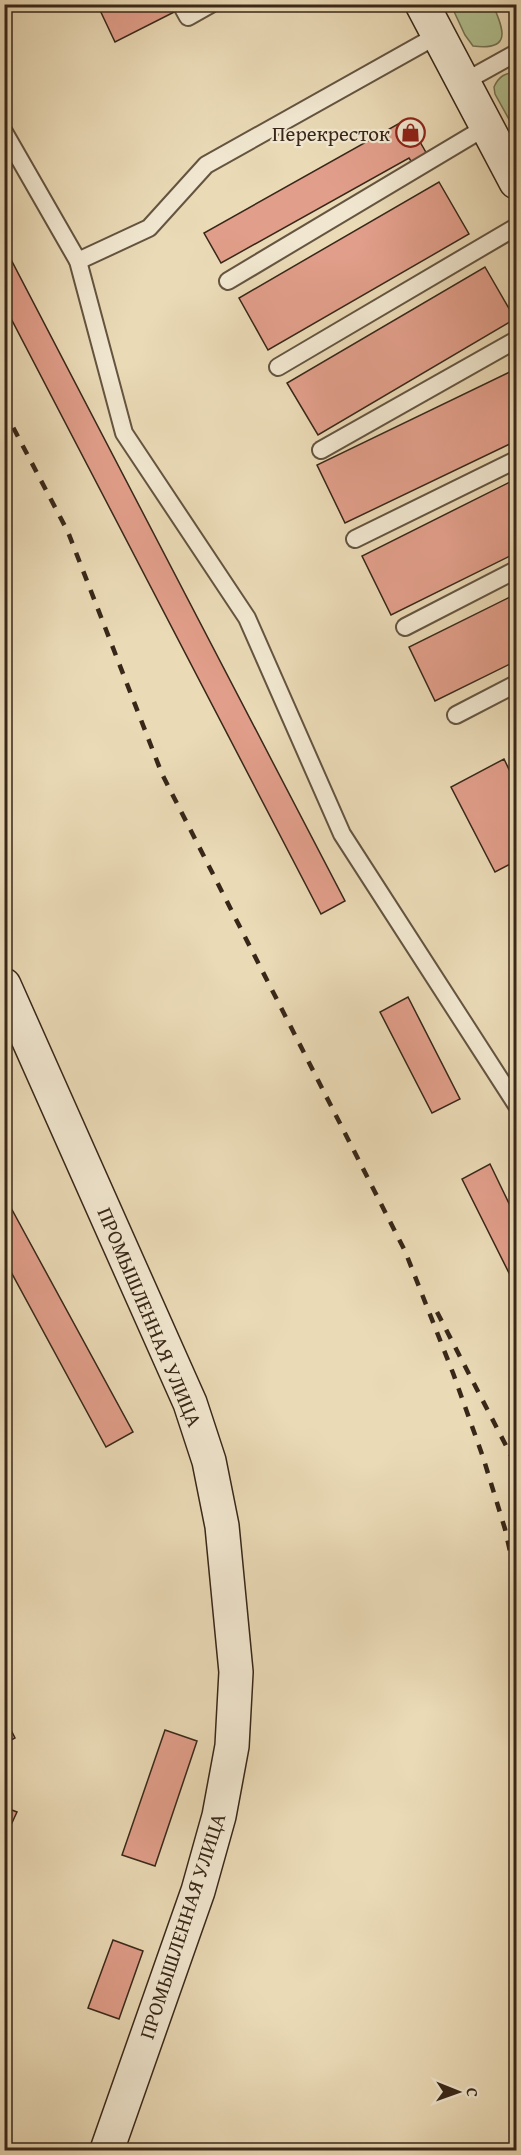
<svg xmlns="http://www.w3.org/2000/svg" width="521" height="2155" font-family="'Gentium Book Plus',serif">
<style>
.green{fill:#b2c191;stroke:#757454;stroke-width:1.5}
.building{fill:#e19e8a;stroke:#382718;stroke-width:1.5}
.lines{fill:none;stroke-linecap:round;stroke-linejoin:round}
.lane-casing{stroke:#645440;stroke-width:20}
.secondary-casing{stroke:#382718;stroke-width:36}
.lane{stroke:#f1e7d0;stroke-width:16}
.secondary{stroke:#f1e7d0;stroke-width:33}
.rail{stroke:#382718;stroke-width:4.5;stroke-dasharray:10 10;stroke-linecap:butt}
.labels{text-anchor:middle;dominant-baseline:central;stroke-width:4.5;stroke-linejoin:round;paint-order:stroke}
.poi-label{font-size:21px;fill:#382718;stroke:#f1e7d0;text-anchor:end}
.street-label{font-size:21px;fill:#382718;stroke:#f1e7d0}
</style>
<rect width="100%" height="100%" fill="#eadab6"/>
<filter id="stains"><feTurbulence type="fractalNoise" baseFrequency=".00333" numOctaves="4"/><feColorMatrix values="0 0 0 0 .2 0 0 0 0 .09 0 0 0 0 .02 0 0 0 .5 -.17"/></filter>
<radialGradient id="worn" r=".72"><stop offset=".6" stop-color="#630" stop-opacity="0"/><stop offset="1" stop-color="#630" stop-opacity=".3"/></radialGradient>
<g class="green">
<path d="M451 5H493C504 30 512 51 473 46L465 35Z"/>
<path d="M516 72V132L495 94 494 87C499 76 505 73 516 72Z"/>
</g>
<g class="building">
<path d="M101 4H190L115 42 98 6Z"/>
<path d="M407 119 428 156 413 164 409 158 221 263 204 233Z"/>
<path d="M439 182 469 234 268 350 239 298Z"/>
<path d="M5 248 345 901 321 914 4 305Z"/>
<path d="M485 267 515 319 318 435 287 383Z"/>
<path d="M516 369V441L345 523 317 465Z"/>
<path d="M516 479V553L391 615 362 556Z"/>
<path d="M516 594V661L435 701 409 647Z"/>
<path d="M504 759 516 784V861L495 872 451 787Z"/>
<path d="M408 997 460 1099 432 1113 380 1012Z"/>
<path d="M490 1164 516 1218V1287L462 1179Z"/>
<path d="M4 1195 133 1432 106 1447 4 1259Z"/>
<path d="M4 1716 15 1738 4 1744Z"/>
<path d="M165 1730 197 1741 155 1866 122 1855Z"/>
<path d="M4 1807 17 1812 4 1840Z"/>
<path d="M113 1940 143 1951 119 2019 88 2008Z"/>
</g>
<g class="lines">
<defs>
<g id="lane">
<path d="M183 8 188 17 211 4"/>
<path d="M462 83 516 53"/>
<path d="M4 132 78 261 124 433 247 618 342 834 516 1104"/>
<path d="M78 261 149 228 206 165 438 35"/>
<path d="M228 281 486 127"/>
<path d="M278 367 516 227"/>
<path d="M321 450 516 340"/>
<path d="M355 539 516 460"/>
<path d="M405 627 516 570"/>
<path d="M456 715 516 684"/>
</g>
<g id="secondary">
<path d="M422 4 516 182"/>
<path d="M4 985 190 1403 209 1461 222 1526 236 1672 232 1746 219 1816 198 1891 107 2150"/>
</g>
</defs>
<use href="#lane" class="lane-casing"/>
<use href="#secondary" class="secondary-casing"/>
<use href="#lane" class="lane"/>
<use href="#secondary" class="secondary"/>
<g class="rail">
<path d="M4 410 68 532 162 774 405 1251 453 1373 483 1457 505 1529 516 1578"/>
<path d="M437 1312 516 1465"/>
</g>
</g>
<defs>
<symbol id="shop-ring" viewBox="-11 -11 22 22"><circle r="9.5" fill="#f1e7d0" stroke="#8f2418" stroke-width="1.5"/><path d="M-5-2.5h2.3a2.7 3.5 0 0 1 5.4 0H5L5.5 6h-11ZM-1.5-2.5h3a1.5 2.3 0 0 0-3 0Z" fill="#8f2418"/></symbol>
</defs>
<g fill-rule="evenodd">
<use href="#shop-ring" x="394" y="116" width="33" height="33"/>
</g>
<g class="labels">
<g class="poi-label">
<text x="390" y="133">Перекресток</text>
</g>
<g class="street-label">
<text transform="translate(150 1317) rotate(67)">ПРОМЫШЛЕННАЯ УЛИЦА</text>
<text transform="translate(182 1926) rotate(-72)">ПРОМЫШЛЕННАЯ УЛИЦА</text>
</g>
</g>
<rect width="521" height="2155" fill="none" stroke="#eadab6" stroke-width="24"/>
<rect x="6" y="6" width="509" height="2143" fill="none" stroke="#382718" stroke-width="3"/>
<rect x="12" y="12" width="497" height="2131" fill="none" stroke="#382718" stroke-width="1.5"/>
<g transform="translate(458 2092) rotate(91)" stroke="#f1e7d0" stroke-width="4.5" paint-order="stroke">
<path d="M0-4.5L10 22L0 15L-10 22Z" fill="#382718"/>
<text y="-9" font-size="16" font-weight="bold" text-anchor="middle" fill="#382718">С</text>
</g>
<rect width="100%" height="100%" filter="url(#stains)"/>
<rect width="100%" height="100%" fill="url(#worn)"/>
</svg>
